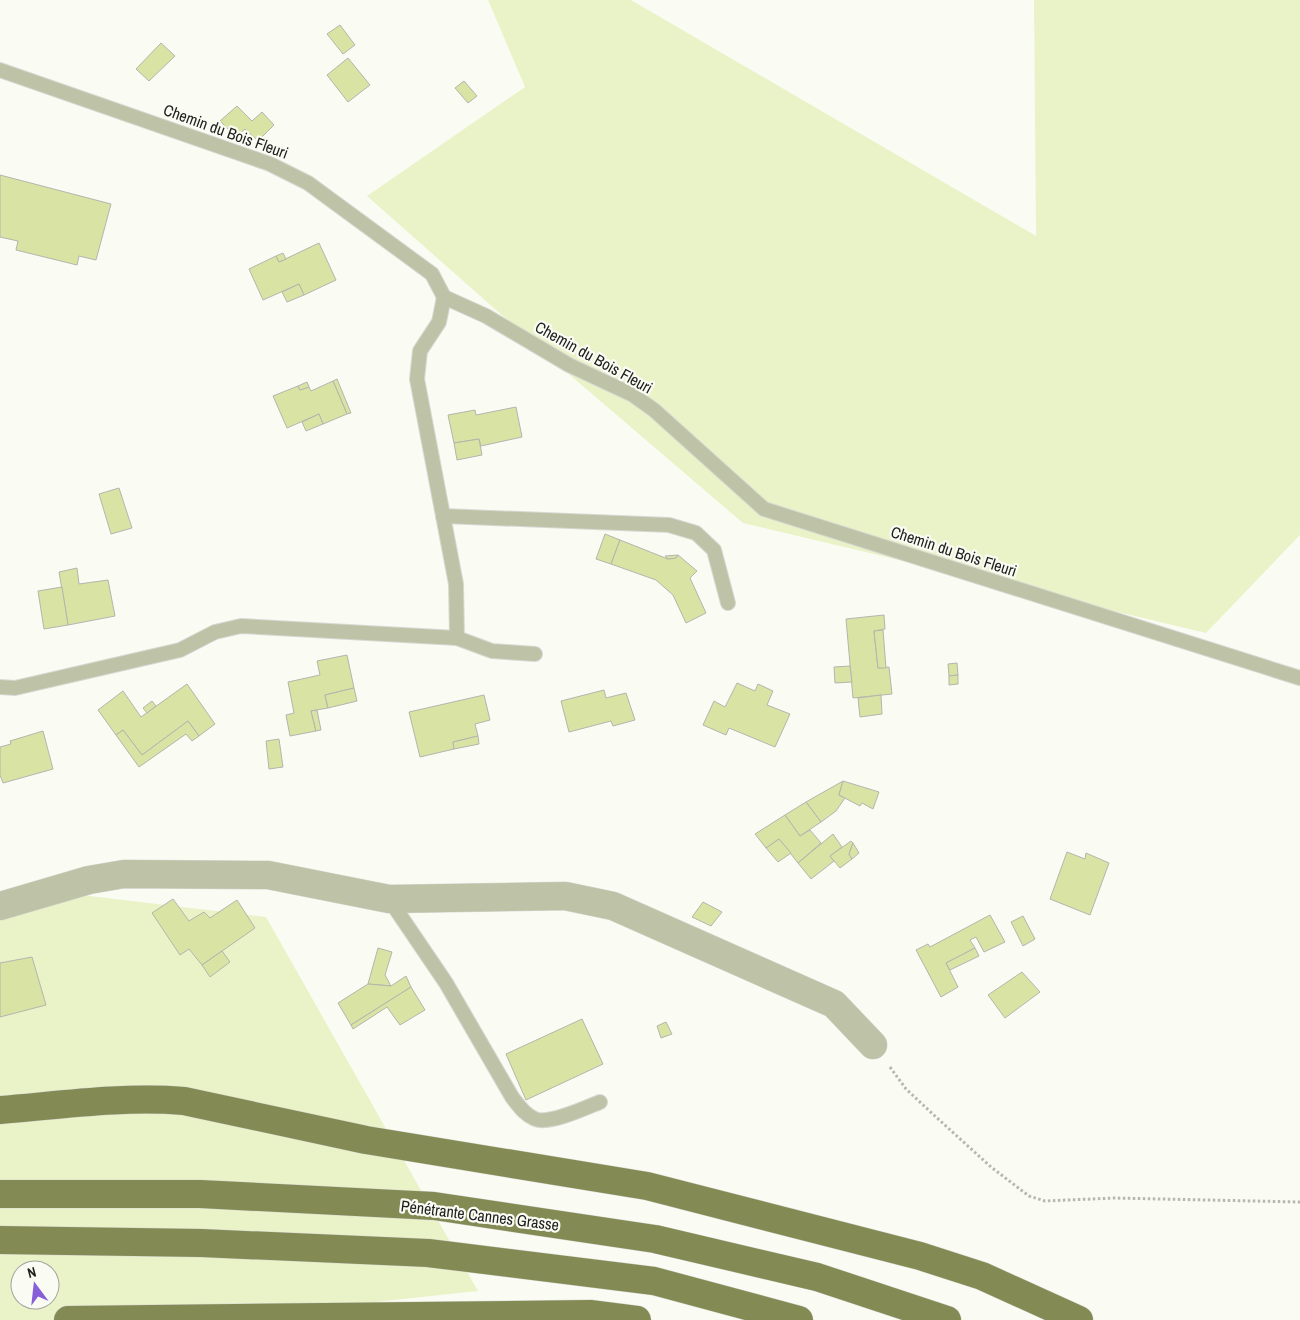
<svg xmlns="http://www.w3.org/2000/svg" width="1300" height="1320" font-family="'Archivo Narrow',sans-serif">
<style>
.green{fill:#eaf2c8;fill-rule:evenodd}
.building{fill:#d9e3a4;stroke:#b4b5ae}
.lines{fill:none;stroke-linecap:round;stroke-linejoin:round}
.service-casing{stroke:#d7d9d2;stroke-width:16}
.minor-casing{stroke:#d7d9d2;stroke-width:29}
.trunk-casing{stroke:#d7d9d2;stroke-width:29}
.path{stroke:#b6b7b1;stroke-width:3;stroke-dasharray:2.5 2.5;stroke-linecap:butt}
.service{stroke:#bec3a8;stroke-width:14}
.minor{stroke:#bec3a8;stroke-width:28}
.trunk{stroke:#838a54;stroke-width:28}
.labels{text-anchor:middle;dominant-baseline:central;stroke-width:4.5;stroke-linejoin:round;paint-order:stroke}
.street-label{font-size:16px;fill:#20201e;stroke:#fafcf4}
</style>
<rect width="100%" height="100%" fill="#fafcf4"/>
<g class="green">
<path d="M488 0H631L1036 236 1034 0H1300V535L1206 633 743 523 564 370 367 196 525 87Z"/>
<path d="M81 895 266 917 478 1291 205 1320H0V918ZM20 1270H50V1300H20Z"/>
</g>
<g class="building">
<path d="M340 25 355 45 343 54 327 34Z"/>
<path d="M161 43 175 56 149 81 136 69Z"/>
<path d="M348 58 370 85 348 102 327 75Z"/>
<path d="M464 81 477 96 468 103 455 88Z"/>
<path d="M237 106 252 121 262 112 274 125 258 141 245 129 236 137 220 121Z"/>
<path d="M0 175 111 204 96 260 79 256 77 265 16 250 18 241 0 237Z"/>
<path d="M319 243 336 280 304 295 299 284 263 300 249 269 276 256 279 262Z"/>
<path d="M283 253 286 259 279 262 276 256Z"/>
<path d="M299 284 304 295 287 302 282 292Z"/>
<path d="M337 379 351 413 347 414 333 381Z"/>
<path d="M333 381 347 414 323 424 319 414 287 428 273 396 298 386 300 390 309 387 311 391Z"/>
<path d="M307 382 309 387 300 390 298 386Z"/>
<path d="M516 407 522 437 481 446 479 439 454 443 448 415 475 410 476 415Z"/>
<path d="M319 414 323 424 306 431 302 422Z"/>
<path d="M479 439 482 455 457 460 454 443Z"/>
<path d="M119 488 132 528 111 534 99 494Z"/>
<path d="M605 534 620 540 611 564 596 559Z"/>
<path d="M620 540 668 559 676 558 678 555 697 571 690 578 706 613 686 623 673 595 656 580 611 564Z"/>
<path d="M678 555 676 558 668 559 665 556Z"/>
<path d="M77 568 79 584 108 580 115 616 68 625 59 572Z"/>
<path d="M62 587 68 625 44 629 38 591Z"/>
<path d="M884 615 885 629 874 631 878 668 889 667 892 694 853 698 846 619Z"/>
<path d="M883 630 886 668H878L874 631Z"/>
<path d="M347 655 354 688 325 695 328 708 311 711 316 731 290 736 286 715 294 713 288 682 320 675 317 661Z"/>
<path d="M957 663 958 675 949 676 948 664Z"/>
<path d="M850 666 852 682 835 683 834 667Z"/>
<path d="M958 675V684L949 685V676Z"/>
<path d="M737 683 755 691 758 684 773 691 767 705 790 714 775 747 729 728 726 735 703 725 714 701 725 707Z"/>
<path d="M187 684 215 724 199 736 188 721 142 755 123 730 116 735 98 710 123 691 141 717Z"/>
<path d="M354 688 357 701 328 708 325 695Z"/>
<path d="M604 690 606 698 626 693 635 720 613 726 611 721 569 732 561 701Z"/>
<path d="M484 695 490 720 475 724 478 736 453 742 454 749 420 757 409 712Z"/>
<path d="M881 695 882 714 860 717 858 698Z"/>
<path d="M152 701 156 706 147 713 143 708Z"/>
<path d="M317 710 321 730 316 731 311 711Z"/>
<path d="M188 721 199 736 192 741 186 734 139 767 116 735 123 730 142 755Z"/>
<path d="M43 731 53 769 3 783 0 775V747L11 744 10 741Z"/>
<path d="M478 736 479 744 454 749 453 742Z"/>
<path d="M279 739 283 767 269 769 266 741Z"/>
<path d="M843 781 839 795 845 798 836 811 821 822 806 802Z"/>
<path d="M843 781 879 792 873 809 862 803 860 806 839 795Z"/>
<path d="M806 802 821 822 800 836 785 815Z"/>
<path d="M785 815 800 836 810 830 821 843 798 863 779 839 766 848 755 834Z"/>
<path d="M833 834 842 847 830 856 834 861 811 879 798 863Z"/>
<path d="M779 839 791 853 778 862 766 848Z"/>
<path d="M851 841 853 843 849 854 852 859 840 868 830 856Z"/>
<path d="M853 843 859 853 852 859 849 854Z"/>
<path d="M1067 852 1085 859 1086 853 1109 863 1090 915 1050 899Z"/>
<path d="M173 899 189 921 204 912 210 918 237 900 255 928 202 965 189 949 180 955 152 913Z"/>
<path d="M703 902 722 912 711 926 692 917Z"/>
<path d="M990 915 1005 942 984 952 976 937 970 940 975 948 946 963 958 987 941 997 916 950 928 944 930 947Z"/>
<path d="M1023 916 1035 939 1023 946 1011 922Z"/>
<path d="M378 948 392 952 385 975 391 986 368 984Z"/>
<path d="M975 948 979 956 950 970 946 963Z"/>
<path d="M222 951 230 962 210 977 202 965Z"/>
<path d="M32 957 46 1005 0 1017V963Z"/>
<path d="M1022 972 1040 992 1005 1018 988 995Z"/>
<path d="M406 976 411 987 351 1025 338 1003 368 984 391 986Z"/>
<path d="M411 987 425 1010 400 1025 387 1007 353 1029 351 1025Z"/>
<path d="M582 1019 603 1064 526 1100 506 1054Z"/>
<path d="M666 1022 672 1034 661 1038 657 1026Z"/>
</g>
<g class="lines">
<defs>
<g id="service">
<path d="M0 70 270 164 308 183 432 274 444 297 486 316 569 365 633 395 654 410 764 509 1300 678"/>
<path d="M444 297 439 322 420 351 417 379 456 584 457 638"/>
<path d="M443 516 669 525 696 533 714 550 728 603"/>
<path d="M0 687 15 688 180 650 215 632 241 626 457 638 492 651 535 654"/>
<path d="M389 899 446 983 512 1097C519 1106 524 1114 535 1119 549 1125 585 1108 600 1102"/>
</g>
<path id="minor" d="M0 906 89 880 124 874 268 875 389 899 565 896 613 906 834 1004 873 1045"/>
<g id="trunk">
<path d="M0 1110C61 1105 123 1096 184 1101L366 1140 647 1186 920 1256 982 1276 1079 1320"/>
<path d="M0 1194H200L434 1206 655 1239 817 1277 947 1320"/>
<path d="M0 1240 201 1243 428 1253 654 1281 799 1320"/>
<path d="M68 1320 590 1314 637 1320"/>
</g>
</defs>
<use href="#service" class="service-casing"/>
<use href="#minor" class="minor-casing"/>
<use href="#trunk" class="trunk-casing"/>
<path class="path" d="M890 1067 906 1089 936 1117 991 1167 1029 1196 1045 1201 1114 1198 1300 1202"/>
<use href="#service" class="service"/>
<use href="#minor" class="minor"/>
<use href="#trunk" class="trunk"/>
</g>
<g class="labels">
<g class="street-label">
<text transform="translate(226 131) rotate(20)">Chemin du Bois Fleuri</text>
<text transform="translate(594 357) rotate(29)">Chemin du Bois Fleuri</text>
<text transform="translate(954 551) rotate(18)">Chemin du Bois Fleuri</text>
<text transform="translate(480 1215) rotate(7)">Pénétrante Cannes Grasse</text>
</g>
</g>
<g transform="translate(35 1285) rotate(345)"><circle r="24" fill="#fafcf4" stroke="#a3a49e"/>
<path d="M0-4L9 19L0 12L-9 19Z" fill="#875fd9"/>
<text y="-8" font-size="14" font-weight="bold" text-anchor="middle" fill="#20201e">N</text>
</g>
</svg>
